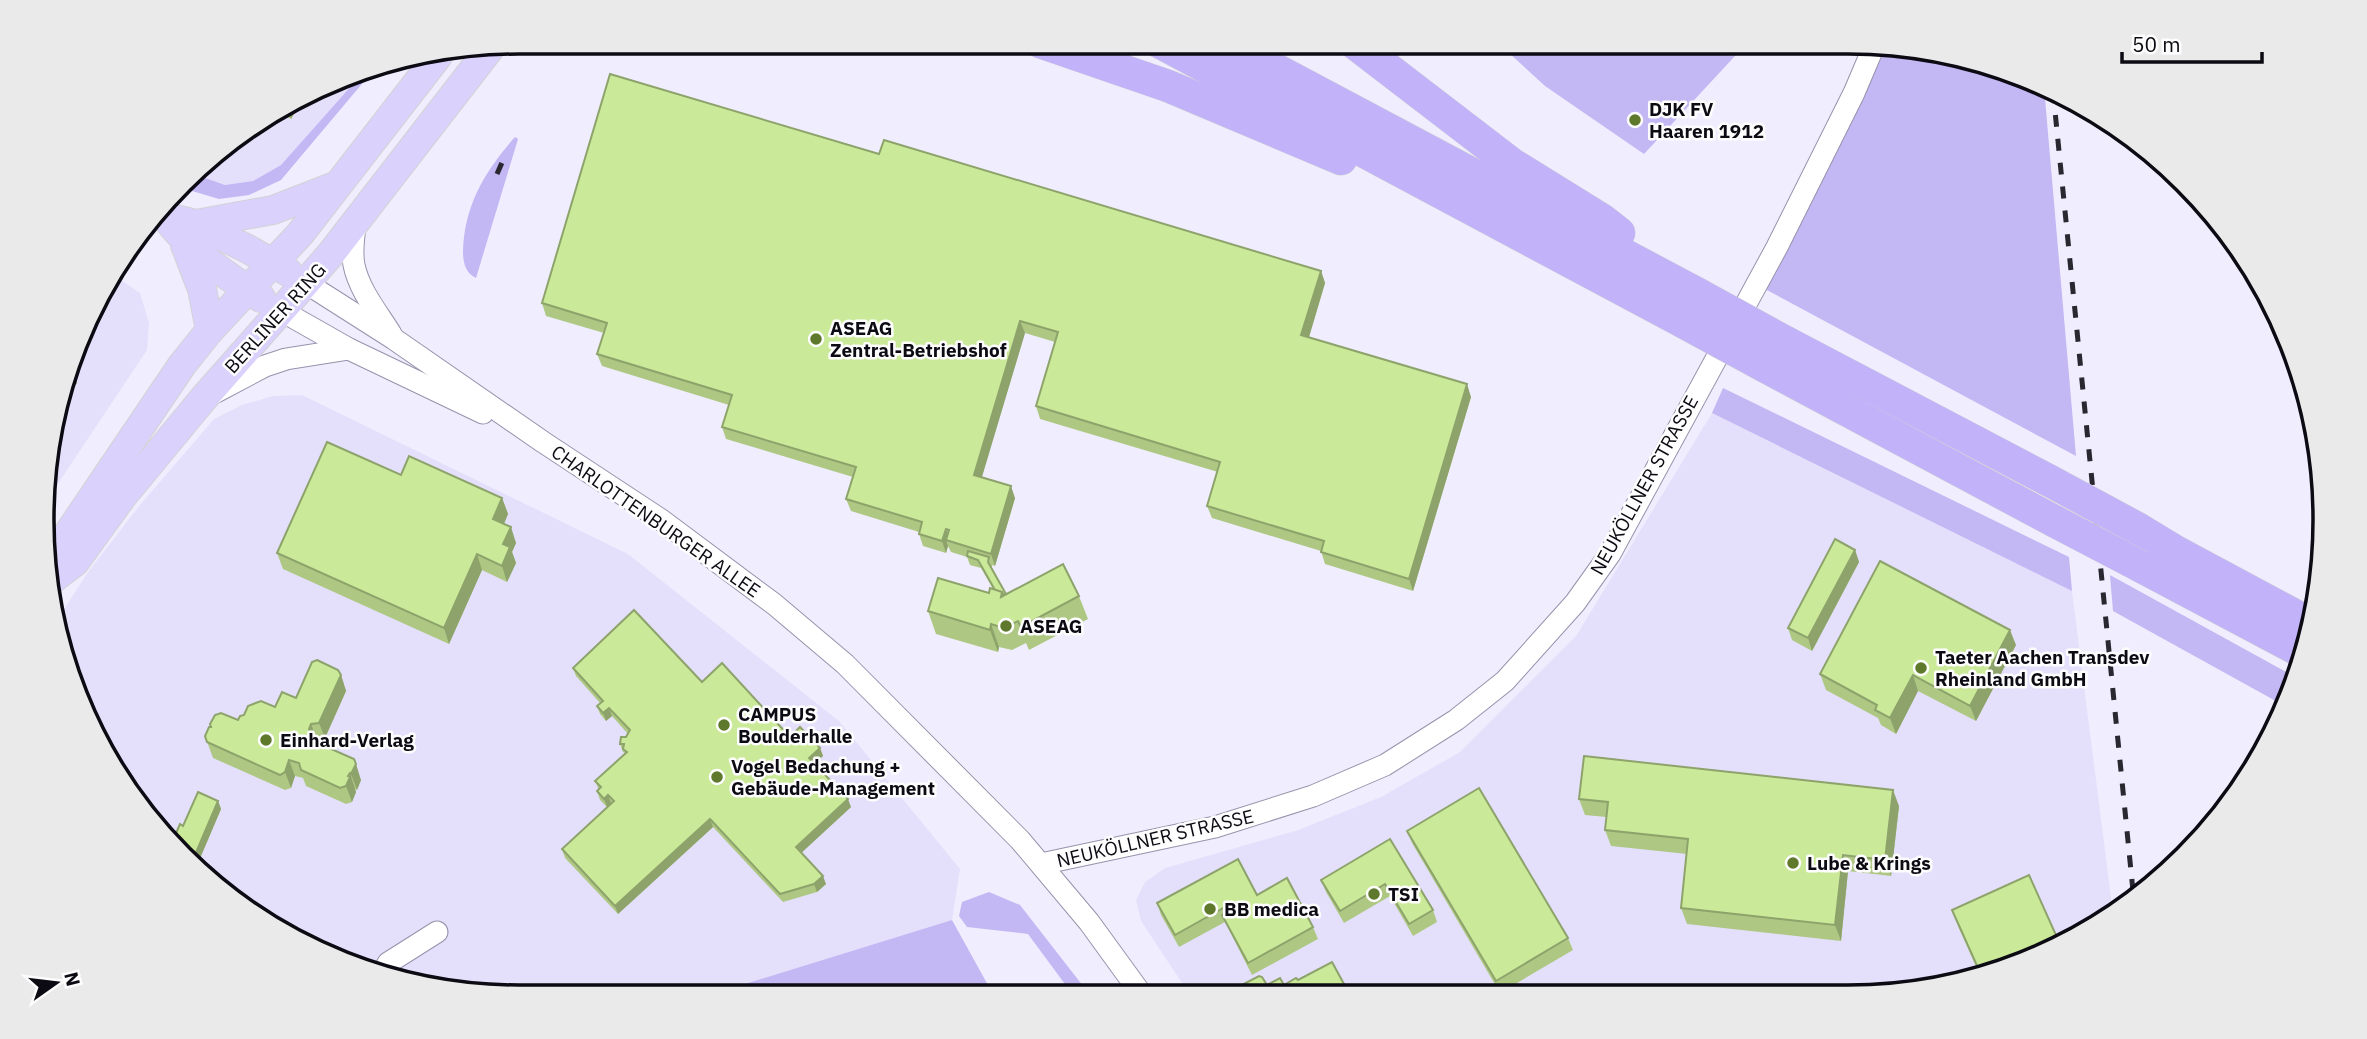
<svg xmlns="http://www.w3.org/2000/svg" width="2367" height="1039" font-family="'IBM Plex Sans',sans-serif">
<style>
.built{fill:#e4e0fb}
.green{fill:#c3b7f4}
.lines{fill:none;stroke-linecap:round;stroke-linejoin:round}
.minor-casing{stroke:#9792ac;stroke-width:23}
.major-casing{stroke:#d3d3d4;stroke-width:30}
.highway-casing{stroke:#d3d3d4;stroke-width:33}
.minor{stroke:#fff;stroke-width:21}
.major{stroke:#dad1fc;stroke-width:28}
.highway{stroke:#c1b2fa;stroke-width:32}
.rail{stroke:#292730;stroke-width:5;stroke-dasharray:12 12;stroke-linecap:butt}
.highway-bridge-casing{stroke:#d3d3d4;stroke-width:33;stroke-linecap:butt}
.highway-bridge{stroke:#c1b2fa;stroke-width:32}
.wall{fill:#aec884}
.shaded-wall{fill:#8da36b}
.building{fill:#cae999;stroke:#8da36b;stroke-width:2}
.poi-dot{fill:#5f792c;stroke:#fdfdfd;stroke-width:2.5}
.labels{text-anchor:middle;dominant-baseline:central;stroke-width:5;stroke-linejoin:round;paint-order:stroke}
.poi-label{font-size:19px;font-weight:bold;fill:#0c0a12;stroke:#fdfdfd;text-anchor:start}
.street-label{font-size:19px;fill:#0c0a12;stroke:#fdfdfd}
.rim{fill:none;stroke:#0c0a12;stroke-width:3.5}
</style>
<rect width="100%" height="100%" fill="#f0eefe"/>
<g class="built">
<path d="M368 67 281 165 253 181 225 185 194 174 205 160 281 106Z"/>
<path d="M112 274 140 293 149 323 147 350 43 506 51 427 106 281Z"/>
<path d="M302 395 628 554 839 721 960 869 952 920 706 996 520 997 366 972 281 933 205 879 106 758 55 623 88 572 140 505 214 419 242 405 273 396Z"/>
<path d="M1712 413 2072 591 2113 913 2031 960 1910 993 1190 995 1141 921 1136 900 1145 882 1165 868 1298 830 1381 797 1460 752 1576 636Z"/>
</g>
<g class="green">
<path d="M1497 42H1748L1644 154 1545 86Z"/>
<path d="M1889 49 2001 67 2044 87 2076 456 1763 288 1884 53Z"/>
<path d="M377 66 281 180 249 195 219 199 182 188 194 174 225 185 253 181 281 165 368 67Z"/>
<path d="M515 137 518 139 476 278C465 273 463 262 463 251 464 205 486 170 515 137Z"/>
<path d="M1723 388 2069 557 2072 591 1712 413Z"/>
<path d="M2110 575 2297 678 2283 705 2113 611Z"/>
<path d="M989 892 1020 905 1090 995H1073L1028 934 967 927 959 916 962 902Z"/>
<path d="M952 920 994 996H706Z"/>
</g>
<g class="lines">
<defs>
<g id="minor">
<path d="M356 220C354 235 351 250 354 265 359 290 378 313 391 334"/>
<path d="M306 283 394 339 543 442 660 519 774 604 845 664 1020 840 1089 922 1142 995"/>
<path d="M282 311 349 349 483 413"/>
<path d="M216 392 265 366 286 359 349 349"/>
<path d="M1041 864 1215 827 1313 796 1385 765 1456 720 1505 681 1575 603 1610 554 1777 247 1854 93 1874 46"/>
<path d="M383 974 388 963 437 932"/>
</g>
<g id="major">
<path d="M160 215 196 224 246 248 288 272"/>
<path d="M165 217C194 254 222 273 261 298"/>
<path d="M196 224 273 210 335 186"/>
<path d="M185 245 202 289 210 330"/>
<path d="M50 581 75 562 122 497 203 399 330 255 491 47"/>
<path d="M48 584 59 547 182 365 210 330 300 234 438 56"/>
</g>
<g id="highway">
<path d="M1040 42 1168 86 1341 159"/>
<path d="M1159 42 1683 322"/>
<path d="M1224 42 1698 294"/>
<path d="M1353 42 1512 164 1601 219 1619 233"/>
<path d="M1778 338 2050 481"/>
<path d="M1764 366 2054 521"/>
<path d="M2137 528 2175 551 2311 624"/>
<path d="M2142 567 2304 653"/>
</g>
</defs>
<use href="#minor" class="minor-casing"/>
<use href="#major" class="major-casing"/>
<use href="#highway" class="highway-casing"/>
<use href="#minor" class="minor"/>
<use href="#major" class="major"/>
<use href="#highway" class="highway"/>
<g class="rail">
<path d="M2053 91 2134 901"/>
<path d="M497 174 504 158"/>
</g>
<defs>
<g id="highway-bridge">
<path d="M1698 294 1778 338"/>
<path d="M1683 322 1764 366"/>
<path d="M2050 481 2137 528"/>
<path d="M2054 521 2142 567"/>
</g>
</defs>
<use href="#highway-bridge" class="highway-bridge-casing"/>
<use href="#highway-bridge" class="highway-bridge"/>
</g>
<g class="wall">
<path d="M304 95 291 119 275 110 281 106Z"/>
<path d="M879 154 1321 271 1325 283 1309 337 1471 397 1413 591 1325 564 1321 551 1212 518 1207 506 1218 472 1040 419 1036 406 1055 342 1025 333 981 477 1015 498 995 566 992 565V568L1006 594 1079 596 1088 619 1029 650 1026 643 1012 650 999 647 998 652 936 634 928 611 989 593 993 589 981 568 970 565 967 557 951 552 948 546 946 553 923 546 919 534V532L851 511 846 499 853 477 726 439 722 427 729 405 602 366 597 354 604 333 546 316 542 303Z"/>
<path d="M401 475 502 498 508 514 504 524 516 543 512 552 516 563 507 582 482 570 449 644 283 569 277 553Z"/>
<path d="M1855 550 1859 562 1812 651 1792 640 1788 628Z"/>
<path d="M2016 645 1976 721 1918 691 1896 734 1881 725 1878 718 1826 690 1820 674Z"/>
<path d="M573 668 702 682 790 737 820 748 823 756 815 763 851 807 801 853 826 884 817 892 783 902 713 827 618 914 565 858 562 849 612 804 611 803 607 807 600 800 597 791 599 790 595 781 625 753 623 752 620 744 628 734 612 716 606 721 600 714 597 706 600 703 576 676Z"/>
<path d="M341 675 346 691 325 738 317 740 316 742 361 780 357 790 355 789 356 792 352 802 346 804 306 786 303 778 295 776 291 788 285 790 213 758 205 736 211 727 238 720 275 707 296 698Z"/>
<path d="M1579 799 1899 806 1891 876 1848 871 1841 941 1687 924 1681 908 1687 854 1611 846 1605 830 1606 817 1585 815Z"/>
<path d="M218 801 221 809 198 863 188 858 173 840 183 826Z"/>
<path d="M1407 831 1568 938 1573 950 1500 993 1412 843Z"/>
<path d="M1390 839 1433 910 1437 922 1413 936 1390 896 1344 923 1326 892 1321 880Z"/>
<path d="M1257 895 1313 927 1318 939 1252 975 1225 922 1179 947 1161 915 1157 903Z"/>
<path d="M1952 910 2060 944 1978 971 1958 926Z"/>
</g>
<g class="shaded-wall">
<path d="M304 95 291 119 290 115 299 98Z"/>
<path d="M1321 271 1325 283 1306 347 1301 335Z"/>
<path d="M103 288 108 300 91 320Z"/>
<path d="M1020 321 1025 333 979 487 974 475Z"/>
<path d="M72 370 77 383 59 405Z"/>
<path d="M1467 384 1471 397 1413 591 1409 579Z"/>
<path d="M1011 486 1015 498 995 566 991 554Z"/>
<path d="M502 498 508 514 499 535 493 519Z"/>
<path d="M511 527 516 543 512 552 516 563 507 582 502 566 503 544Z"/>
<path d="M946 529 950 541 946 540 948 546 946 553 942 541Z"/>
<path d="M1855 550 1859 562 1812 651 1808 638Z"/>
<path d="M477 554 482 570 449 644 444 628Z"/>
<path d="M991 624 999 647 998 652 990 630Z"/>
<path d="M2010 630 2016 645 1976 721 1970 706Z"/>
<path d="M341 675 346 691 325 738 319 723Z"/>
<path d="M1913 675 1918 691 1896 734 1890 718Z"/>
<path d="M609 708 612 716 606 721 603 713Z"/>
<path d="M311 724 317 740 314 745 309 729Z"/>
<path d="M820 748 823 756 812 766 809 758Z"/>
<path d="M289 760 295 776 291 788 285 772Z"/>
<path d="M356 764 361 780 357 790 351 774Z"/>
<path d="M350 773 356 792 352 802 346 786Z"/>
<path d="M1893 790 1899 806 1891 876 1885 860Z"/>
<path d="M608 795 611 803 607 807 604 799Z"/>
<path d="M848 799 851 807 799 855 796 847Z"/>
<path d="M218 801 221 809 198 863 195 855Z"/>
<path d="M710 819 713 827 618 914 615 906Z"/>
<path d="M1843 855 1848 871 1841 941 1835 925Z"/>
<path d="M823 876 826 884 817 892 814 884Z"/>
</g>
<g class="building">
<path d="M610 74 879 154 884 140 1321 271 1301 335 1467 384 1409 579 1321 552 1324 541 1207 506 1220 462 1036 406 1058 332 1020 321 974 475 1011 486 991 554 946 540 949 530 946 529 942 541 919 534 922 522 846 499 856 467 722 427 732 395 597 354 607 323 542 303Z"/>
<path d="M299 98 290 115 277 108 281 106Z"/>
<path d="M327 442 401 475 409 456 502 498 493 519 511 527 503 544 510 547 502 566 477 554 444 628 277 553Z"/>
<path d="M1835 539 1855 550 1808 638 1788 628Z"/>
<path d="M968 551 989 557 988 562 1006 594 1004 595 1002 592 995 590 978 560 967 556Z"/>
<path d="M1880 561 2010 630 1970 706 1913 675 1890 718 1875 710 1877 705 1820 674Z"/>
<path d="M1063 564 1079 596 1021 627 1018 621 1004 628 991 624 990 630 928 611 938 578 989 593 990 588 1002 592 1001 597Z"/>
<path d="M634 610 702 682 722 663 790 737 800 727 820 748 809 758 848 799 796 847 823 876 814 884 780 894 710 819 615 906 562 849 614 801 608 795 604 799 597 791 601 787 595 781 627 752 623 749 624 744H620L621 737H626L630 730 609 708 603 713 597 706 603 701 573 668Z"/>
<path d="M317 660 338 670 341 675 319 723 311 724 309 729 313 741 354 759 356 764 351 774 350 773 348 776 350 777 346 786 340 788 301 770 299 763 289 760 285 772 280 775 207 742 205 736 209 727H211L210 724 215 715 221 713 238 720 240 716 244 715 248 706 261 701 275 707 282 692 296 698 312 662Z"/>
<path d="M1584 756 1893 790 1885 860 1843 855 1835 925 1681 908 1688 839 1605 830 1608 802 1579 799Z"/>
<path d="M1479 788 1568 938 1496 981 1407 831Z"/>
<path d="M198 792 218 801 195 855 179 848 173 840 180 824 183 826Z"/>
<path d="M1390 839 1433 910 1409 924 1385 884 1340 911 1321 880Z"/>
<path d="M1238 859 1257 895 1287 878 1313 927 1248 963 1222 915 1228 911 1225 907 1175 935 1157 903Z"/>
<path d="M2029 875 2060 944 2031 960 1956 981 1979 970 1952 910Z"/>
<path d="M1332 962 1350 995H1229L1230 991 1259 976 1262 977 1267 985 1280 978 1284 985 1296 978 1298 980Z"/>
</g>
<g class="poi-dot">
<circle cx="1635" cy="120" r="7"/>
<circle cx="816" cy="339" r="7"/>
<circle cx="1006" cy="626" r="7"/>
<circle cx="1921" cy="668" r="7"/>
<circle cx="724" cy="725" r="7"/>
<circle cx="266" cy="740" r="7"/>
<circle cx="717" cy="777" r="7"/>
<circle cx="1793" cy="863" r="7"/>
<circle cx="1374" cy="894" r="7"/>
<circle cx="1210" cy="909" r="7"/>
</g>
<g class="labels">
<g class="poi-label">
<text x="1649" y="109">DJK FV<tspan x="1649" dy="22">Haaren 1912</tspan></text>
<text x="830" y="328">ASEAG<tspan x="830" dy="22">Zentral-Betriebshof</tspan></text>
<text x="1020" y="626">ASEAG</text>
<text x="1935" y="657">Taeter Aachen Transdev<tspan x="1935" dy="22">Rheinland GmbH</tspan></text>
<text x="738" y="714">CAMPUS<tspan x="738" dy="22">Boulderhalle</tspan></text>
<text x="280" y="740">Einhard-Verlag</text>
<text x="731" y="766">Vogel Bedachung +<tspan x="731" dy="22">Gebäude-Management</tspan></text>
<text x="1807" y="863">Lube &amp; Krings</text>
<text x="1388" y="894">TSI</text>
<text x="1224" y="909">BB medica</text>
</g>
<g class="street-label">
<text transform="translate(275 318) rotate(-48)">BERLINER RING</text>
<text transform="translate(1644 485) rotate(-61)">NEUKÖLLNER STRASSE</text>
<text transform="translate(656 521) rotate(35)">CHARLOTTENBURGER ALLEE</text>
<text transform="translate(1155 838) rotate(-13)">NEUKÖLLNER STRASSE</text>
</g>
</g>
<path d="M0 0H2367V1039H0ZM519 54H1848A465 465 0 0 1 2313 519V520A465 465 0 0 1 1848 985H519A465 465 0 0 1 54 520V519A465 465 0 0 1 519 54Z" fill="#eaeaea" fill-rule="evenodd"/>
<path class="rim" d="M519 54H1848A465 465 0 0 1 2313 519V520A465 465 0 0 1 1848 985H519A465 465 0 0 1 54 520V519A465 465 0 0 1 519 54Z"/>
<g transform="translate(56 983) rotate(76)" stroke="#fdfdfd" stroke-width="5" paint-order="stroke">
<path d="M0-5L12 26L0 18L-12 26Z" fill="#0c0a12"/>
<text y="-10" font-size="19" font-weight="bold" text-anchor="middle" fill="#0c0a12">N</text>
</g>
<path d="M2122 52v10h140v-10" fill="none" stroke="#0c0a12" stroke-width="3.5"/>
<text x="2132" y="52" font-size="21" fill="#0c0a12" stroke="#fdfdfd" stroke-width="5" paint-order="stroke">50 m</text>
</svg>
